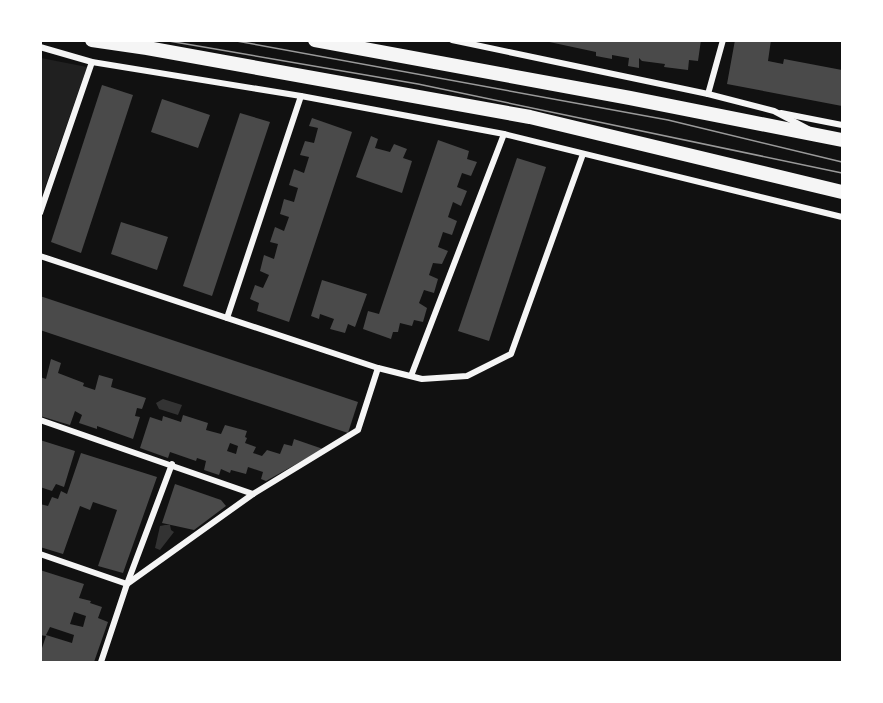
<svg xmlns="http://www.w3.org/2000/svg" width="883" height="703" font-family="Manrope,sans-serif">
<style>
.green{fill:#202020}
.water{fill:#333}
.building{fill:#4a4a4a;fill-rule:evenodd}
.lines{fill:none;stroke-linecap:round;stroke-linejoin:round}
.minor{stroke:#f5f5f5;stroke-width:6}
.primary{stroke:#f5f5f5;stroke-width:14}
.tram{stroke:#9a9a9a;stroke-width:1.5}
</style>
<rect width="100%" height="100%" fill="#111"/>
<path class="green" d="M41 58 87 67 41 198 40 58Z"/>
<g class="water">
<path d="M163 399 182 405 178 415 159 409 156 403Z"/>
<path d="M165 525H170L171 530 174 532 160 550 155 548 160 526Z"/>
</g>
<g class="building">
<path d="M540 40H701L698 61 689 60 688 70 664 67 665 64 642 61 639 58V68L628 66 629 58 612 55V59L596 56V52Z"/>
<path d="M735 40H771L768 61 783 64 784 59 842 70V106L727 84Z"/>
<path d="M102 85 133 95 81 253 51 242Z"/>
<path d="M162 99 210 115 198 148 151 132Z"/>
<path d="M240 113 270 122 212 296 183 286Z"/>
<path d="M312 118 352 132 289 322 257 311 259 303 250 299 255 285 263 288 269 275 260 271 264 255 274 259 278 244 270 242 275 227 284 231 289 217 280 214 284 199 294 202 298 188 289 185 294 169 304 173 309 157 300 155 305 141 314 143 318 128 309 126Z"/>
<path d="M371 136 378 139 375 148 390 152 394 144 407 149 403 158 412 161 402 193 356 177Z"/>
<path d="M438 140 469 151 467 159 477 162 471 176 462 173 457 187 467 191 461 206 453 202 448 217 457 221 452 235 443 232 438 247 448 251 442 264 433 263 429 275 438 279 434 293 424 290 419 303 427 308 423 322 414 320 412 326 400 323 398 332H393L391 339 363 329 368 311 379 314Z"/>
<path d="M517 158 546 167 489 341 458 331Z"/>
<path d="M121 222 168 237 157 270 111 254Z"/>
<path d="M322 280 367 294 355 327 348 324 345 333 330 329 334 319 320 314 319 319 311 316Z"/>
<path d="M40 296 358 402 348 433 40 330Z"/>
<path d="M51 359 61 363 58 373 84 383 83 386 95 390 99 375 113 379 111 387 146 398 142 409 137 408 135 416 140 417 133 439 97 426V429L79 423 82 415 75 411 70 425 40 416V377L46 379Z"/>
<path d="M183 415 208 423 206 430 221 434 225 425 247 431 245 437 247 438 245 443 256 447 253 453 262 456 267 450 280 454 284 444 292 446 294 439 323 449 266 481 261 479 263 472 248 467 246 474 231 470 230 473 221 469 219 475 204 470 206 461 197 458 196 461 170 452 168 458 140 448 150 417 162 421 163 416 181 422ZM230 443 238 446 236 454 227 451Z"/>
<path d="M40 440 75 451 64 487 56 484 52 491 40 487Z"/>
<path d="M81 453 157 477 123 573 98 566 117 510 93 502 90 510 80 506 63 554 40 547V504L48 506 52 497 58 499 61 491 67 494Z"/>
<path d="M175 484 221 500 226 506 194 530 162 523Z"/>
<path d="M40 570 84 584 79 598 91 601 90 603 102 607 98 618 108 622 94 662H40V654L46 636 40 635ZM74 612 86 616 83 627 70 624ZM50 627 74 635 72 643 46 635Z"/>
</g>
<g class="lines">
<g class="minor">
<path d="M452 40 708 94 774 111 808 129"/>
<path d="M40 47 92 62 301 96 504 134 842 217"/>
<path d="M708 94 723 40"/>
<path d="M781 113 842 125"/>
<path d="M40 213 92 62"/>
<path d="M40 256 378 368 422 379 467 376 511 354 583 154"/>
<path d="M227 318 301 96"/>
<path d="M411 376 504 134"/>
<path d="M40 420 253 494"/>
<path d="M40 554 127 584 253 494 358 430 378 368"/>
<path d="M101 662 127 584 172 464"/>
</g>
<g class="primary">
<path d="M92 40 147 48 530 117 842 192"/>
<path d="M315 40 630 98 842 140"/>
</g>
<g class="tram">
<path d="M163 40 418 84 842 173"/>
<path d="M231 40 668 120 842 162"/>
</g>
</g>
<rect width="883" height="703" fill="none" stroke="#ffffff" stroke-width="84"/>
</svg>
